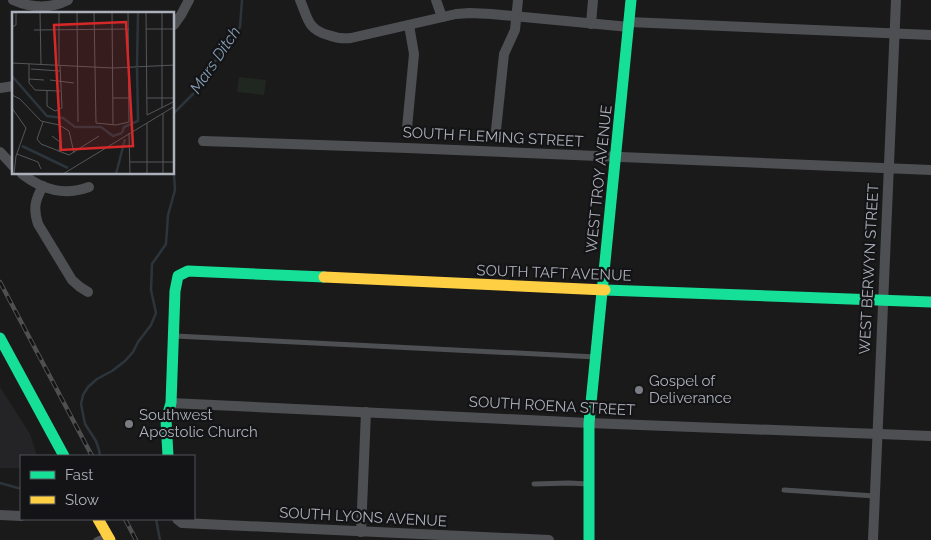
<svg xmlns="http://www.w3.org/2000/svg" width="931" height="540" font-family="Raleway,sans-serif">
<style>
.built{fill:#242426}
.green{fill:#202721}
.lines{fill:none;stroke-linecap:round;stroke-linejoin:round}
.stream{stroke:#2d353c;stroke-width:2.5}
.lane{stroke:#4e4f53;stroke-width:5}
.street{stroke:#4e4f53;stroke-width:10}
.fast{stroke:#16e098;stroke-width:11}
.slow{stroke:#ffcf43;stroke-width:11}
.rail-casing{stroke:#4e4f51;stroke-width:4.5}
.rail{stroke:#141416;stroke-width:2.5;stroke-dasharray:8;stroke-linecap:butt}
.poi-dot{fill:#797c82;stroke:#141416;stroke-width:2}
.labels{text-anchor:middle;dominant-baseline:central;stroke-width:4.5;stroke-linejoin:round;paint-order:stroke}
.street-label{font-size:15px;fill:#acb0ba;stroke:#141416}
.poi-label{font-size:15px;fill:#acb0ba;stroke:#141416;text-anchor:start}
.water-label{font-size:16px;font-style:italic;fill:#859db3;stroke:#141416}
.inset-river{fill:none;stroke:#2d353c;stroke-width:2.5}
.inset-road{fill:none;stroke:#54565a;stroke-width:1}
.view{fill:#d62828;fill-opacity:0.15;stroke:#d62828;stroke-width:2.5}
.inset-edge{fill:none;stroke:#acb0ba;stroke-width:2.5}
</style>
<rect width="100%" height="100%" fill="#1a1a1a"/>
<path class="built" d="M0 387 30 434 37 456H21V468H0Z"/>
<path class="green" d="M239 77 266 80 264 95 237 92Z"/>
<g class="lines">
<g class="stream">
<path d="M174 113 198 89 219 55 240 27 242 0"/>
<path d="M100 456 99 450 96 441 85 424 81 404 83 395 88 387 97 379 112 371 125 361 133 352 138 342 151 325 156 313 151 290 152 264 166 244 168 215 175 190 174 174"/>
<path d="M0 483 18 488H21"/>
<path d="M156 519 160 540"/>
</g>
<g class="lane">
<path d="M175 336 596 357"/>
<path d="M534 484 569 483 589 484"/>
<path d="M784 490 875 496"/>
<path d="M96 540 107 535"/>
</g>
<g class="street">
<path d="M13 0C31 8 50 9 68 0"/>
<path d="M300 0C308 18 307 29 328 35 336 38 343 39 351 38L456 14 470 13 491 14 629 27"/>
<path d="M436 0 442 17"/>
<path d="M629 22 931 35"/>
<path d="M591 24 593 0"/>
<path d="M174 25 181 15 189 0"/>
<path d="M0 88 14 86"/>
<path d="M407 128 414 54 409 25"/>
<path d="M496 130 504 54 515 30 518 0"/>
<path d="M203 141 407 148 931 170"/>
<path d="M0 152 14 167"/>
<path d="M22 174C43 190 64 196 89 187"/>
<path d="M43 186C35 200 33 208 38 224L72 280 80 287 88 292"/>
<path d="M171 403 589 423 931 436"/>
<path d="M0 515 21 516"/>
<path d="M177 519 182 523 549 540"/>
<path d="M361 532 366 412"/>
<path d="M873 540 896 0"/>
</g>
<g class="fast">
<path d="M605 290 931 302"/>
<path d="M0 338 64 456"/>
<path d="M168 456 166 420 171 403 175 291 178 276 188 271 324 277"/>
<path d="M589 540V423L631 0"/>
</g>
<g class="slow">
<path d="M324 277 605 290"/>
<path d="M98 519 110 540"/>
</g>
<defs>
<g id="rail">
<path d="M0 282 92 456"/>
<path d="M125 519 136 540"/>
</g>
</defs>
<use href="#rail" class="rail-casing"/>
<use href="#rail" class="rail"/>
</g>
<g class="poi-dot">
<circle cx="639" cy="390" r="5"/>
<circle cx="129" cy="424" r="5"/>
</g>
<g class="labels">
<g class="street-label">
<text transform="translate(493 137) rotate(3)">SOUTH FLEMING STREET</text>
<text transform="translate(599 179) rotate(-84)">WEST TROY AVENUE</text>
<text transform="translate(869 269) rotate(-87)">WEST BERWYN STREET</text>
<text transform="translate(554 273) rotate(2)">SOUTH TAFT AVENUE</text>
<text transform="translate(552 406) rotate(3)">SOUTH ROENA STREET</text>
<text transform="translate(363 517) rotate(3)">SOUTH LYONS AVENUE</text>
</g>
<g class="poi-label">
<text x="649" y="381">Gospel of<tspan x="649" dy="17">Deliverance</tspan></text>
<text x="139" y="415">Southwest<tspan x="139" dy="17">Apostolic Church</tspan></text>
</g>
<g class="water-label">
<text transform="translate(215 60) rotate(-56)">Mars Ditch</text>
</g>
</g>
<g transform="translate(12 12)">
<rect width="162" height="162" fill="#1a1a1a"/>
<path class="inset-river" d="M125 54 126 0M0 64 35 104 51 106 63 115H89L101 124 110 121M110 121 112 115 126 109 125 56M10 134 56 156M104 162 113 127"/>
<path class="inset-road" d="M28 0 29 53M47 0V54M65 0 66 110M82 0 84 111 104 113 117 110 116 0M100 0 101 112M134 0 135 103 163 89M150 0V96M0 15 4 13V0M134 17H163M22 18 117 17M0 51 101 56 163 53M17 52V71L23 78 48 79M19 57 48 59M17 67 32 68M38 68 62 71M35 79V94L43 99 50 96 48 54M0 83 8 87 29 109 47 113 57 119 62 141M101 86H117M135 86H163M0 96 14 116 4 144 2 162M151 101V162M135 111V162M117 121 118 162M40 124 48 130 47 140M25 127 29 132 57 143 87 124M25 127 31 110M5 142 26 150 29 157M118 150H163M51 162 163 94"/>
<path class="view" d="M114 10 121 134 49 138 42 13Z"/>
<rect width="162" height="162" class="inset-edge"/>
</g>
<rect x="20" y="455" width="175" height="65" fill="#141416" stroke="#515258"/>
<rect x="30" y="471" width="25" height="8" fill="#16e098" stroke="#515258"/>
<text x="65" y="480" font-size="15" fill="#acb0ba">Fast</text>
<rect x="30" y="496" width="25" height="8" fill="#ffcf43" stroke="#515258"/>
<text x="65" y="505" font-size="15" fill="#acb0ba">Slow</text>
</svg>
